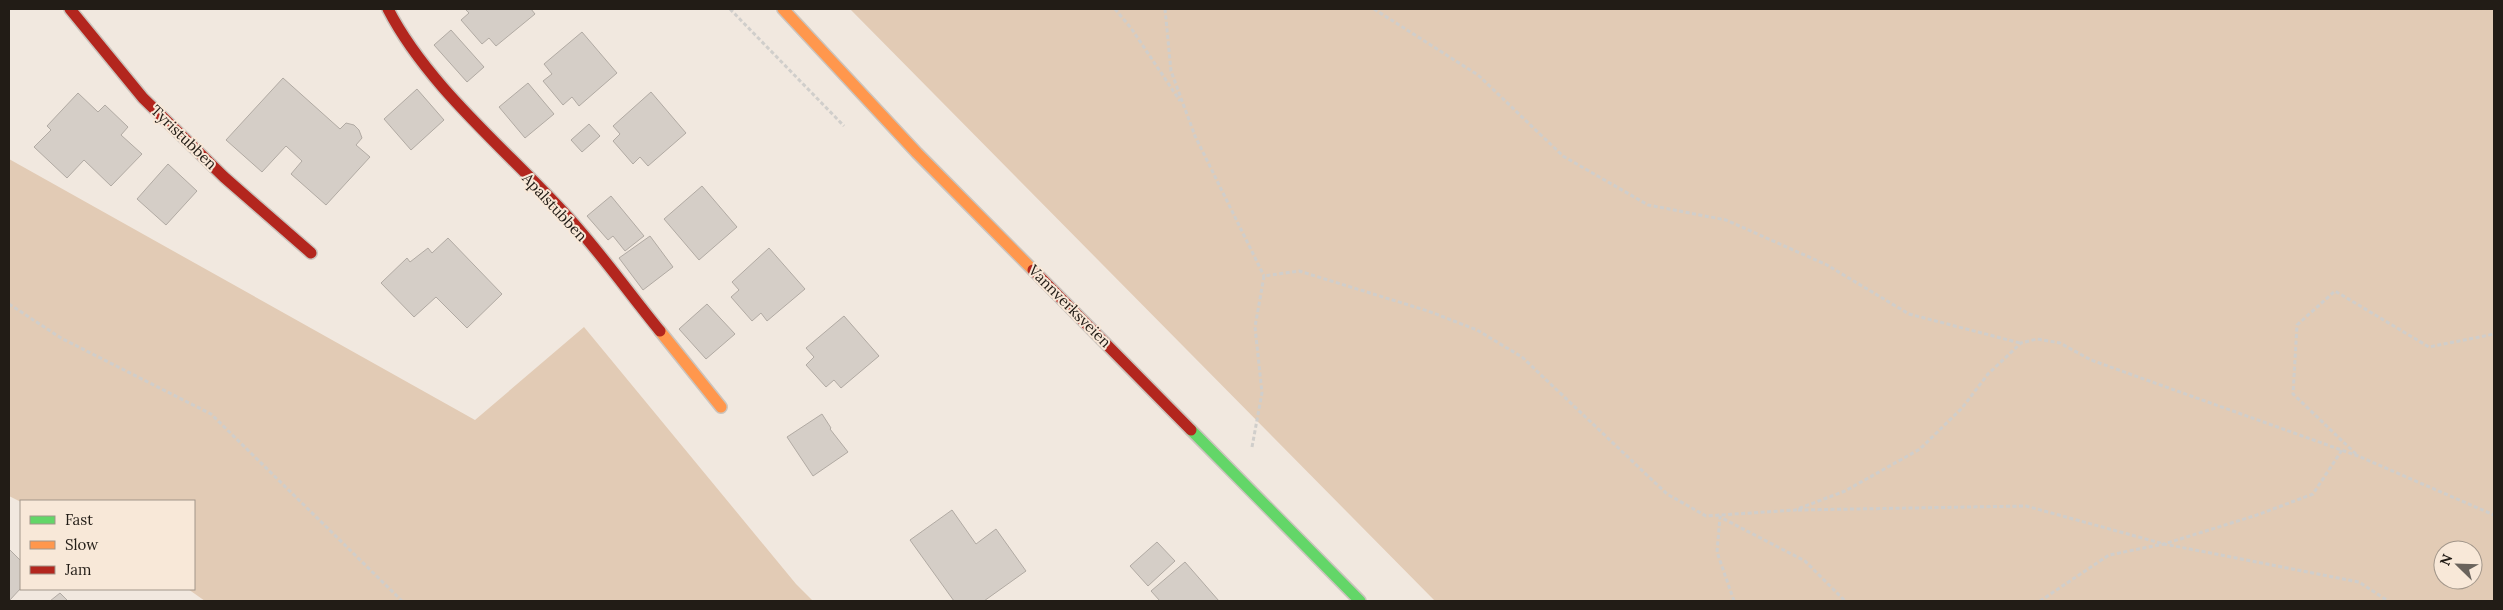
<svg xmlns="http://www.w3.org/2000/svg" width="2503" height="610" font-family="Lora,serif">
<style>
.green{fill:#e2cbb5;fill-rule:evenodd}
.building{fill:#d5cec7;stroke:#b1aaa3}
.lines{fill:none;stroke-linecap:round;stroke-linejoin:round}
.fast-casing{stroke:#cbc4bd;stroke-width:14}
.slow-casing{stroke:#cbc4bd;stroke-width:14}
.jam-casing{stroke:#cbc4bd;stroke-width:14}
.path{stroke:#d0cecb;stroke-width:3;stroke-dasharray:4 2.5;stroke-linecap:butt}
.fast{stroke:#63d668;stroke-width:11}
.slow{stroke:#ff974d;stroke-width:11}
.jam{stroke:#b3261e;stroke-width:11}
.labels{text-anchor:middle;dominant-baseline:central;stroke-width:4;stroke-linejoin:round;paint-order:stroke}
.street-label{font-size:15px;fill:#221c16;stroke:#f8e8d8}
</style>
<rect width="100%" height="100%" fill="#f1e8df"/>
<g class="green">
<path d="M850 9H2494V601H1435ZM2443 550H2473V580H2443Z"/>
<path d="M9 159 475 420 584 327 796 584 813 601H205L188 589H194V501L21 502 9 496Z"/>
</g>
<g class="building">
<path d="M465 9H531L535 14 496 46 489 38 482 44 461 20 469 13Z"/>
<path d="M451 30 484 67 467 82 434 45Z"/>
<path d="M582 32 617 73 579 106 572 97 563 105 543 81 552 74 544 64Z"/>
<path d="M283 78 340 129 346 123 354 125 359 130 362 138 356 145 370 157 326 205 291 174 302 161 286 146 262 172 226 140Z"/>
<path d="M528 83 554 114 525 138 499 107Z"/>
<path d="M417 89 444 120 411 150 384 119Z"/>
<path d="M651 92 686 133 648 166 640 157 633 164 613 141 620 134 613 126Z"/>
<path d="M78 93 98 112 105 105 128 127 121 135 142 154 111 186 84 160 67 178 34 147 51 130 47 126Z"/>
<path d="M589 124 600 136 582 152 571 140Z"/>
<path d="M168 164 197 191 166 225 137 199Z"/>
<path d="M702 186 737 227 699 260 664 219Z"/>
<path d="M611 196 644 236 625 251 613 236 608 240 587 216Z"/>
<path d="M650 236 673 267 643 290 619 258Z"/>
<path d="M448 238 502 294 467 328 436 297 414 317 381 283 407 258 410 262 428 248 432 253Z"/>
<path d="M769 248 805 289 767 321 761 313 752 321 731 297 739 290 732 282Z"/>
<path d="M707 304 735 334 706 359 679 329Z"/>
<path d="M844 316 879 356 841 388 834 380 826 387 806 365 814 357 806 348Z"/>
<path d="M822 414 831 428 830 429 848 452 813 476 787 437Z"/>
<path d="M952 510 976 544 996 529 1026 571 984 601H954L910 540Z"/>
<path d="M1157 542 1175 561 1148 586 1130 566Z"/>
<path d="M9 549 21 561V588L9 601Z"/>
<path d="M1185 562 1219 601H1160L1151 591Z"/>
<path d="M60 593 68 601H50Z"/>
</g>
<g class="lines">
<defs>
<path id="fast" d="M1191 430 1360 601"/>
<g id="slow">
<path d="M783 9 917 153 1033 270"/>
<path d="M660 331 721 407"/>
</g>
<g id="jam">
<path d="M70 9 143 98 224 177 311 253"/>
<path d="M388 9C428 87 508 151 567 216 600 252 629 293 660 331"/>
<path d="M1033 270 1191 430"/>
</g>
</defs>
<use href="#fast" class="fast-casing"/>
<use href="#slow" class="slow-casing"/>
<use href="#jam" class="jam-casing"/>
<g class="path">
<path d="M730 9 844 126"/>
<path d="M1115 9 1131 28 1180 101"/>
<path d="M1165 9 1171 71 1195 136 1264 276"/>
<path d="M1374 9 1478 75 1563 156 1648 205 1726 220 1827 265 1909 314 2020 343"/>
<path d="M9 304 61 338 211 414 402 601"/>
<path d="M1252 447 1262 393 1255 327 1264 276 1299 271 1428 311 1477 330 1522 357 1667 494 1706 516 1795 510 1845 491 1920 449 1962 408 1988 374 2021 343 2037 339 2060 343 2091 360 2358 456 2494 515"/>
<path d="M2356 454 2293 394 2297 325 2335 291 2429 347 2494 334"/>
<path d="M1798 510 2026 506 2164 544 2359 582 2388 601"/>
<path d="M1734 601 1717 552 1720 517 1805 561 1845 601"/>
<path d="M2040 601 2109 555 2164 544 2257 515 2313 494 2342 450"/>
</g>
<use href="#fast" class="fast"/>
<use href="#slow" class="slow"/>
<use href="#jam" class="jam"/>
</g>
<g class="labels">
<g class="street-label">
<text transform="translate(184 137) rotate(44)">Tyristubben</text>
<text transform="translate(555 207) rotate(47)">Apalstubben</text>
<text transform="translate(1070 306) rotate(45)">Vannverksveien</text>
</g>
</g>
<rect width="2503" height="610" fill="none" stroke="#221c16" stroke-width="20"/>
<rect x="20" y="500" width="175" height="90" fill="#f8e8d8" stroke="#a2968a"/>
<rect x="30" y="516" width="25" height="8" fill="#63d668" stroke="#a2968a"/>
<text x="65" y="525" font-size="15" fill="#221c16">Fast</text>
<rect x="30" y="541" width="25" height="8" fill="#ff974d" stroke="#a2968a"/>
<text x="65" y="550" font-size="15" fill="#221c16">Slow</text>
<rect x="30" y="566" width="25" height="8" fill="#b3261e" stroke="#a2968a"/>
<text x="65" y="575" font-size="15" fill="#221c16">Jam</text>
<g transform="translate(2458 565) rotate(293)"><circle r="24" fill="#f8e8d8" stroke="#a2968a"/>
<path d="M0-4L9 19L0 12L-9 19Z" fill="#6a635c"/>
<text y="-8" font-size="14" font-weight="bold" text-anchor="middle" fill="#221c16">N</text>
</g>
</svg>
